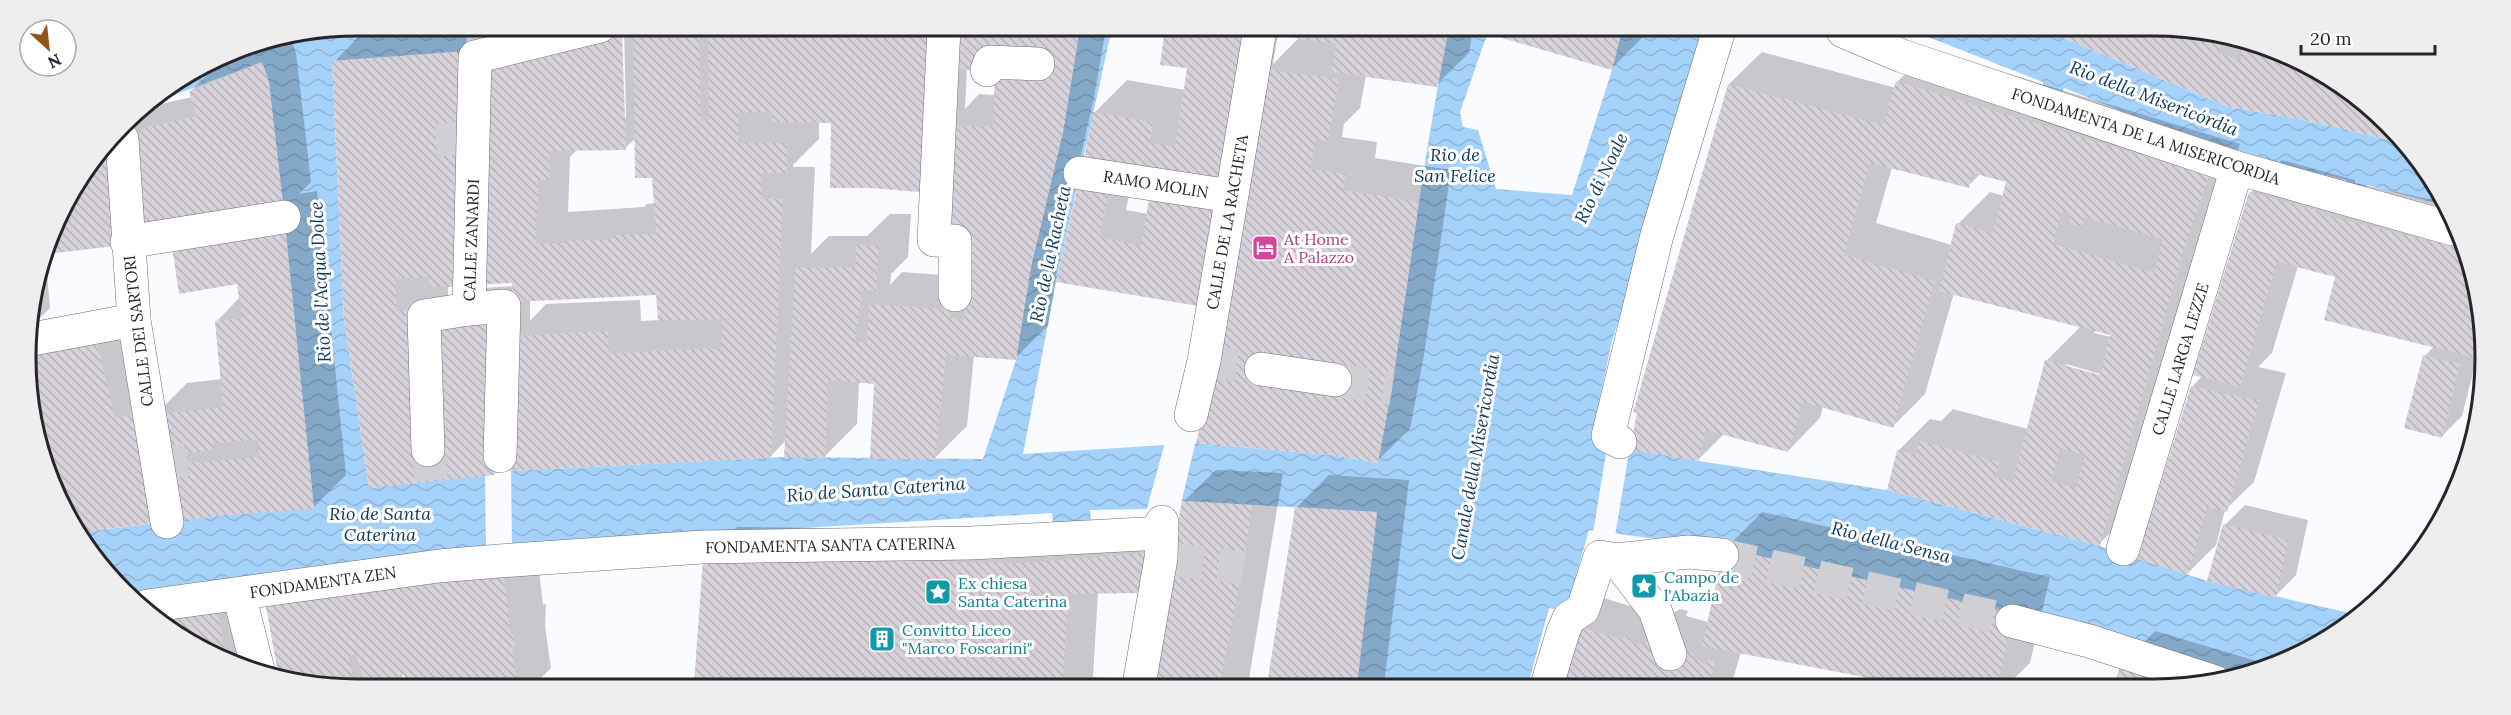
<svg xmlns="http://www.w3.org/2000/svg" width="2511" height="715" font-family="Lora,serif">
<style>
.water{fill:url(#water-waves)}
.pier{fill:#fafbff}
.shadow{fill:#0003;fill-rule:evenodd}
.building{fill:url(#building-back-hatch);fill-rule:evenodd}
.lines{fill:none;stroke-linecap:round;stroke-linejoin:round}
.minor-tunnel{stroke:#d0d0d4;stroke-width:33;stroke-dasharray:33 16;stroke-linecap:butt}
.minor-casing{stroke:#6d6e77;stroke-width:34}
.minor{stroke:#fff;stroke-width:33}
.labels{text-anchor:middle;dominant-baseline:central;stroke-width:6;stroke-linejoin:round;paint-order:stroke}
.street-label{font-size:16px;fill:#26262a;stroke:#fff}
.hotel-label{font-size:16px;fill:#b23c85;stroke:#fff;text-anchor:start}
.culture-label{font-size:16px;fill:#0d838f;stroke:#fff;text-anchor:start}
.water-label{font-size:18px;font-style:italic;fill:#0d3859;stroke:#fff}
.rim{fill:none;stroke:#26262a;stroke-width:3}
</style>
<defs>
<pattern id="water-waves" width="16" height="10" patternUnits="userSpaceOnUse" patternTransform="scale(1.5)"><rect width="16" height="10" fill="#a5d2fa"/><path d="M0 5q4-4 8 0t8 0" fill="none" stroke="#8eb4d6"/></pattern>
<pattern id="building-back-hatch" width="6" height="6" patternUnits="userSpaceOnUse" patternTransform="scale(1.5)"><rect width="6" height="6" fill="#d7d1d9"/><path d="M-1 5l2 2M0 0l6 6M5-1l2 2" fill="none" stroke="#b8b3ba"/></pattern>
</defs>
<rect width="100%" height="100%" fill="#fafbff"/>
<g class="water">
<path d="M358 26H561L467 51 332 61 344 319 369 488 510 471 784 457 983 459 1016 360 1031 267 1063 132 1080 28H1112L1056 282 1023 454 1196 443 1332 455 1377 463C1406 319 1419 173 1449 29H1489L1460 112 1463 127 1478 130 1496 189 1572 195 1612 70 1622 30H1708L1611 345 1591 441 1699 461 1887 490 2100 546 2207 581 2359 615 2281 664 2230 678 2092 631 1724 548 1589 530 1566 612 1549 608 1528 685H1357L1377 512 1182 501 1146 509 1090 510 1091 522 1053 525 1052 513 485 547 133 594 94 559 81 532 225 515 314 508 269 82 262 62 137 109 231 51Z"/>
<path d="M1913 31H2047L2226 106 2304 120 2399 142 2429 173 2443 205 2367 185 2364 192 2345 187 2346 180 2217 149 2064 88 2061 96 2043 88V82Z"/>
</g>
<g class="pier">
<path d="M466 26H484L485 50 467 54Z"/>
<path d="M1196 440 1181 504 1146 512 1165 442Z"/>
<path d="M1607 447H1630L1615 536 1593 533Z"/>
<path d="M511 468 512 548 486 550 485 476Z"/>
</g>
<g class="shadow">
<path d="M411 26H499V51L557 26H621L623 118H626L624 26 1106 28 1094 98 1063 233 1048 326 1015 358 974 355 967 426 935 458 876 382 859 381 857 424 825 456 786 440 771 456H512L494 474 370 486 334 62 366 29ZM967 69 996 70 995 95 979 94 965 109ZM819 122H833L944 177 969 277 902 272 890 285 891 274 908 257 911 214H890L867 236H829L811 254 815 167H793V165L819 139ZM636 138 653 177 655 203 647 204 644 207 568 212 570 157 578 149 625 148ZM514 281V286L466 289 448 307V285ZM658 294 660 320 641 321 640 300 546 304 530 321V300Z"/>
<path d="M1166 28 1473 29 1469 53 1436 85 1366 75 1360 108 1344 124 1342 137 1377 142 1375 158 1451 170 1424 355 1410 429 1377 461 1228 281H1058L1094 113 1127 80 1185 90 1188 67ZM1278 34 1300 37 1273 64ZM1134 170 1151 194 1148 214 1126 210Z"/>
<path d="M1505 29 1645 30 1644 36 1612 68Z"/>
<path d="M2051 31 2218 32 2338 81Z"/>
<path d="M291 39 296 53 311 182 299 194 317 191 346 475 314 507 162 520 80 531 37 444 26 335 46 261 50 308 28 330 34 328 42 320 122 305 164 406 187 383 222 379 216 322 240 297 238 282 189 224 48 253 60 211 131 118 144 114V117L156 105 192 97 190 92 218 64 271 43Z"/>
<path d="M1930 50 2240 144 2216 215 2132 512 2099 544 1898 451 1930 419 1941 421 1953 409 2028 429 2047 360 2081 326 1954 293 1925 394 1893 426 1823 406 1820 418 1788 451 1724 434 1698 460 1729 84 1762 52 1896 88 1897 82ZM1892 167 1968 186 1981 173 2008 181 2004 196 1990 192 1958 224 1952 245 1876 223ZM2095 330 2112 334 2111 337 2094 333ZM2066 364 2107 376V379L2066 367Z"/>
<path d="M2282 160 2355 180V183L2442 202 2479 292V357H2477L2462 416 2442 436 2425 356 2434 346 2337 276 2298 266 2272 353 2258 367 2286 373 2254 482 2225 510 2216 545 2188 573 2192 387 2202 376 2250 193Z"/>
<path d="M1216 470 1283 473 1248 685 696 684 704 559 737 527 1055 531 1180 521 1183 502ZM1171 567 1150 680 1093 677 1098 592Z"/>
<path d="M1329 475 1409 480 1384 685H1269L1296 508Z"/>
<path d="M2245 505 2308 520 2296 575 2275 596 2225 525Z"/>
<path d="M1762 512 2050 577 2030 663 2006 686H1879L1880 679 1741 652 1731 686H1559L1576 626 1604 598 1649 612 1673 613 1680 609 1688 611 1686 616 1708 622 1725 549Z"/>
<path d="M536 543 543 605 546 604 545 626 551 668 535 684 407 683 405 673 402 674 404 683H293L281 679Z"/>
<path d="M249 578 267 673 191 645 133 593Z"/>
<path d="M2155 631 2260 662 2258 670 2196 687 2123 663Z"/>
</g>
<g class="building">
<path d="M652 27H699L701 121 709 120 708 27H939L931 193 871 188H830L831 123 772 122V112L738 113V143H787V173H761V199H783L771 458 510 471 512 336 608 331 609 353 721 348 722 319 658 321 656 295 513 302 512 283 475 285 481 67 553 52 622 31 626 150 550 151 549 180H538L536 244 565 243 564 241 613 239 614 235 656 234 652 178H635L633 29Z"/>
<path d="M951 28H1080L1063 132 1031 267 1016 360 946 355 935 460 870 459 874 384 828 380 825 458 784 457 795 268 855 267 856 245 879 246 876 291 862 290 855 342 867 343 869 304 950 310 949 318 964 320 966 299 940 233 945 126 993 127 995 71 949 69Z"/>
<path d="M1165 28 1253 29 1226 184 1083 164 1093 112 1153 122 1150 143 1175 147 1187 68 1160 65Z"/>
<path d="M1275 29H1449L1437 87 1332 72 1336 44 1274 35Z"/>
<path d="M1504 29 1562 30H1622L1612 70 1502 38Z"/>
<path d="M2047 31 2218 32 2225 35 2218 53 2240 60 2244 43 2338 81 2399 142 2304 120 2226 106Z"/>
<path d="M467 51 461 287H429V277L395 279 397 311 416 308 432 321 499 316 495 475 369 488 344 319 332 61Z"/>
<path d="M262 62 269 82 284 211 135 234 127 132 197 116 189 92Z"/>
<path d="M1265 69 1339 79 1328 142 1316 140 1310 169 1346 174 1343 190 1419 202 1392 388 1378 463 1332 455 1196 443 1203 415Z"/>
<path d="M1896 81 2209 176 2184 249 2100 546 1887 490 1897 450 1916 455 1919 441 2000 462 1995 477 2013 481 2045 360 2100 375 2110 335 1939 291 1956 223 1993 233 2006 182 1972 173 1969 188 1870 163 1844 255 1935 281 1893 428 1803 402 1788 452 1705 430 1699 461 1630 450 1637 413 1633 412 1635 406 1728 84 1883 125ZM2062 211 2071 214 2069 224 2082 227 2084 217 2163 239 2154 273 2053 244ZM2061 448 2085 455 2076 488 2051 481Z"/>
<path d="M112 142 123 245 48 254 60 211Z"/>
<path d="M1079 180 1110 186 1099 237 1141 246 1150 194 1222 207 1204 307 1056 282Z"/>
<path d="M2249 192 2323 212V215L2460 248 2479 292V359L2324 320 2335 277 2277 262 2240 387 2193 375Z"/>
<path d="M285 223 314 509 225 515 171 522 153 415 223 407 215 321 242 318 237 284 179 294 171 240ZM258 440 259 457 188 463 187 453 214 450 213 443Z"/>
<path d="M94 332 115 417 141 413 162 522 81 532 37 444 27 344Z"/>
<path d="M2423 355 2460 364 2442 438 2404 428Z"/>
<path d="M2191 386 2259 401 2227 512 2207 507 2188 575 2137 559Z"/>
<path d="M1182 501 1252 505 1244 562 1220 685H1147Z"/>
<path d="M1295 507 1377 512 1357 685H1267Z"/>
<path d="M2223 524 2288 540 2276 598 2207 581Z"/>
<path d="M1724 548 2014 613 1997 686H1877L1879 680 1702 646Z"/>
<path d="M1153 552 1146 593 1068 594 1063 685 694 684 703 558 1022 563Z"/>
<path d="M504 575 511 636 514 635 515 646 512 647 517 684 406 683 404 675 364 682 356 655 349 656 354 683H293L279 678 265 602Z"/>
<path d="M217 609 226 658 191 645 161 618Z"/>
<path d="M1575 625 1623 640 1624 636 1631 638 1630 642 1641 645V643L1646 644 1647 640 1694 654 1693 658H1697L1696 660 1707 664 1708 660 1715 662 1709 686H1556Z"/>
<path d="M2121 662 2196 687H2114Z"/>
</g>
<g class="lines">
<g class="minor-tunnel">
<path d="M436 140 467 138"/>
<path d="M1204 361 1261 369"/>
<path d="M1335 380 1392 388"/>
<path d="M428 450 431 480"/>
<path d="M162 464 187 459"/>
<path d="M1722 555 2012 621"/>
<path d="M1170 559 1243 568"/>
</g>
<defs>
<g id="minor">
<path d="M944 27 934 240 955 241V295"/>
<path d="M1843 31 1902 56 2237 168 2453 229"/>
<path d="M987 70 990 62 1038 64"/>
<path d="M122 139 134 320 167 522"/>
<path d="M1080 173 1231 196"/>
<path d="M127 242 284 217"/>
<path d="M27 340 134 320"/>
<path d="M1261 369 1335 380"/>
<path d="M1191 415 1204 361 1260 29"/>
<path d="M1620 442 1608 436 1657 235 1719 30"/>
<path d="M428 450 424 316 469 309"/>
<path d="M500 456 504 306 469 309 475 57 600 26"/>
<path d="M2123 549 2237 168"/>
<path d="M1617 560 1655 610 1670 654"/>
<path d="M239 594 258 670"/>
<path d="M147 606 439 566 499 561 702 547 972 543 1162 533"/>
<path d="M2012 621 2089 641 2215 682"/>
<path d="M1139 685 1161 558 1162 522"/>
<path d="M1547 685 1563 632 1569 618 1583 609 1600 557 1617 560 1688 552 1722 555"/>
</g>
</defs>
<use href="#minor" class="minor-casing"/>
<use href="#minor" class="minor"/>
</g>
<defs>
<symbol id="hotel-square" viewBox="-11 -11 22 22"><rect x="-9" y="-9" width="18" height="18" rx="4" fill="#d1479c" stroke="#fff"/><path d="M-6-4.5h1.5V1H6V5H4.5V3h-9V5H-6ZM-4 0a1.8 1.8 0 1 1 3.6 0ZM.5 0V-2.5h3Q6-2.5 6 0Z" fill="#fff"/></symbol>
<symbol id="sight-square" viewBox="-11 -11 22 22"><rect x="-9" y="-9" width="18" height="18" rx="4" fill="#0f9aa8" stroke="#fff"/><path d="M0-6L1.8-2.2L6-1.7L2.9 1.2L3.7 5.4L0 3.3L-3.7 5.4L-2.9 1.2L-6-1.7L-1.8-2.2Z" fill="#fff"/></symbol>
<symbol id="building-square" viewBox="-11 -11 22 22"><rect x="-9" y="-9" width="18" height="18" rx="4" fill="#0f9aa8" stroke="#fff"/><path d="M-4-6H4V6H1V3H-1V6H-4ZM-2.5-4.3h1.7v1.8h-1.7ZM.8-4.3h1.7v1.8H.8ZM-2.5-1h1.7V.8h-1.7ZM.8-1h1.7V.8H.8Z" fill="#fff"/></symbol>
</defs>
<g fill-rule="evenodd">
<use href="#hotel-square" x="1250" y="233" width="30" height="30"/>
<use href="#sight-square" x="1629" y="571" width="30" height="30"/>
<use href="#sight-square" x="923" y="577" width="30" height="30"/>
<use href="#building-square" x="867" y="624" width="30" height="30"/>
</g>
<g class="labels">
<g class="street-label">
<text transform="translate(2146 136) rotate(18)">FONDAMENTA DE LA MISERICORDIA</text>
<text transform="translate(1156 184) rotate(9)">RAMO MOLIN</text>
<text transform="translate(1227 222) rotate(-80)">CALLE DE LA RACHETA</text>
<text transform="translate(471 240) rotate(-88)">CALLE ZANARDI</text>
<text transform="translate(138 331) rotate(-97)">CALLE DEI SARTORI</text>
<text transform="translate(2180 359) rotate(-73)">CALLE LARGA LEZZE</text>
<text transform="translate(830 545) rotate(-1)">FONDAMENTA SANTA CATERINA</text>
<text transform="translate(323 582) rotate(-8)">FONDAMENTA ZEN</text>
</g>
<g class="hotel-label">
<text x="1284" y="239">At Home<tspan x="1284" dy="18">A Palazzo</tspan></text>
</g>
<g class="culture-label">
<text x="1664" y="577">Campo de<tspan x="1664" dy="18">l'Abazia</tspan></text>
<text x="958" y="583">Ex chiesa<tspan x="958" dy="18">Santa Caterina</tspan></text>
<text x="902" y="630">Convitto Liceo<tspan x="902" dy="18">"Marco Foscarini"</tspan></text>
</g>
<g class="water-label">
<text transform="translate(2154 98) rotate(21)">Rio della Misericórdia</text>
<text x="1455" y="154">Rio de<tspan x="1455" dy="21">San Felice</tspan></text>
<text transform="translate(1601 178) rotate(-64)">Rio di Noale</text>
<text transform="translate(1050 254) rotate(-78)">Rio de la Racheta</text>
<text transform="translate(320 282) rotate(-93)">Rio de l'Acqua Dolce</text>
<text transform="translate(1475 457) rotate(-80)">Canale della Misericordia</text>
<text transform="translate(876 489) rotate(-4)">Rio de Santa Caterina</text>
<text x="380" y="513">Rio de Santa<tspan x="380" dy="21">Caterina</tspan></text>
<text transform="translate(1891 542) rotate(14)">Rio della Sensa</text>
</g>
</g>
<path d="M0 0H2511V715H0ZM357 36H2154A321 321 0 0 1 2475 357V358A321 321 0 0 1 2154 679H357A321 321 0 0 1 36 358V357A321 321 0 0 1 357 36Z" fill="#eee" fill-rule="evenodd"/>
<path class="rim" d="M357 36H2154A321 321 0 0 1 2475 357V358A321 321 0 0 1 2154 679H357A321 321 0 0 1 36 358V357A321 321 0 0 1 357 36Z"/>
<g transform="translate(48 48) rotate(153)"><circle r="28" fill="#ffffff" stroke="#a8a8aa" stroke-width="1.5"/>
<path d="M0-4.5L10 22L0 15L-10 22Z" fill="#93531d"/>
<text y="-9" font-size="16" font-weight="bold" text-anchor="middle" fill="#26262a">N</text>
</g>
<path d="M2301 45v9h134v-9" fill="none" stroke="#26262a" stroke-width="3"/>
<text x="2310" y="45" font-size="18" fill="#26262a" stroke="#ffffff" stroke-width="4.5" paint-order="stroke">20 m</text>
</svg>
